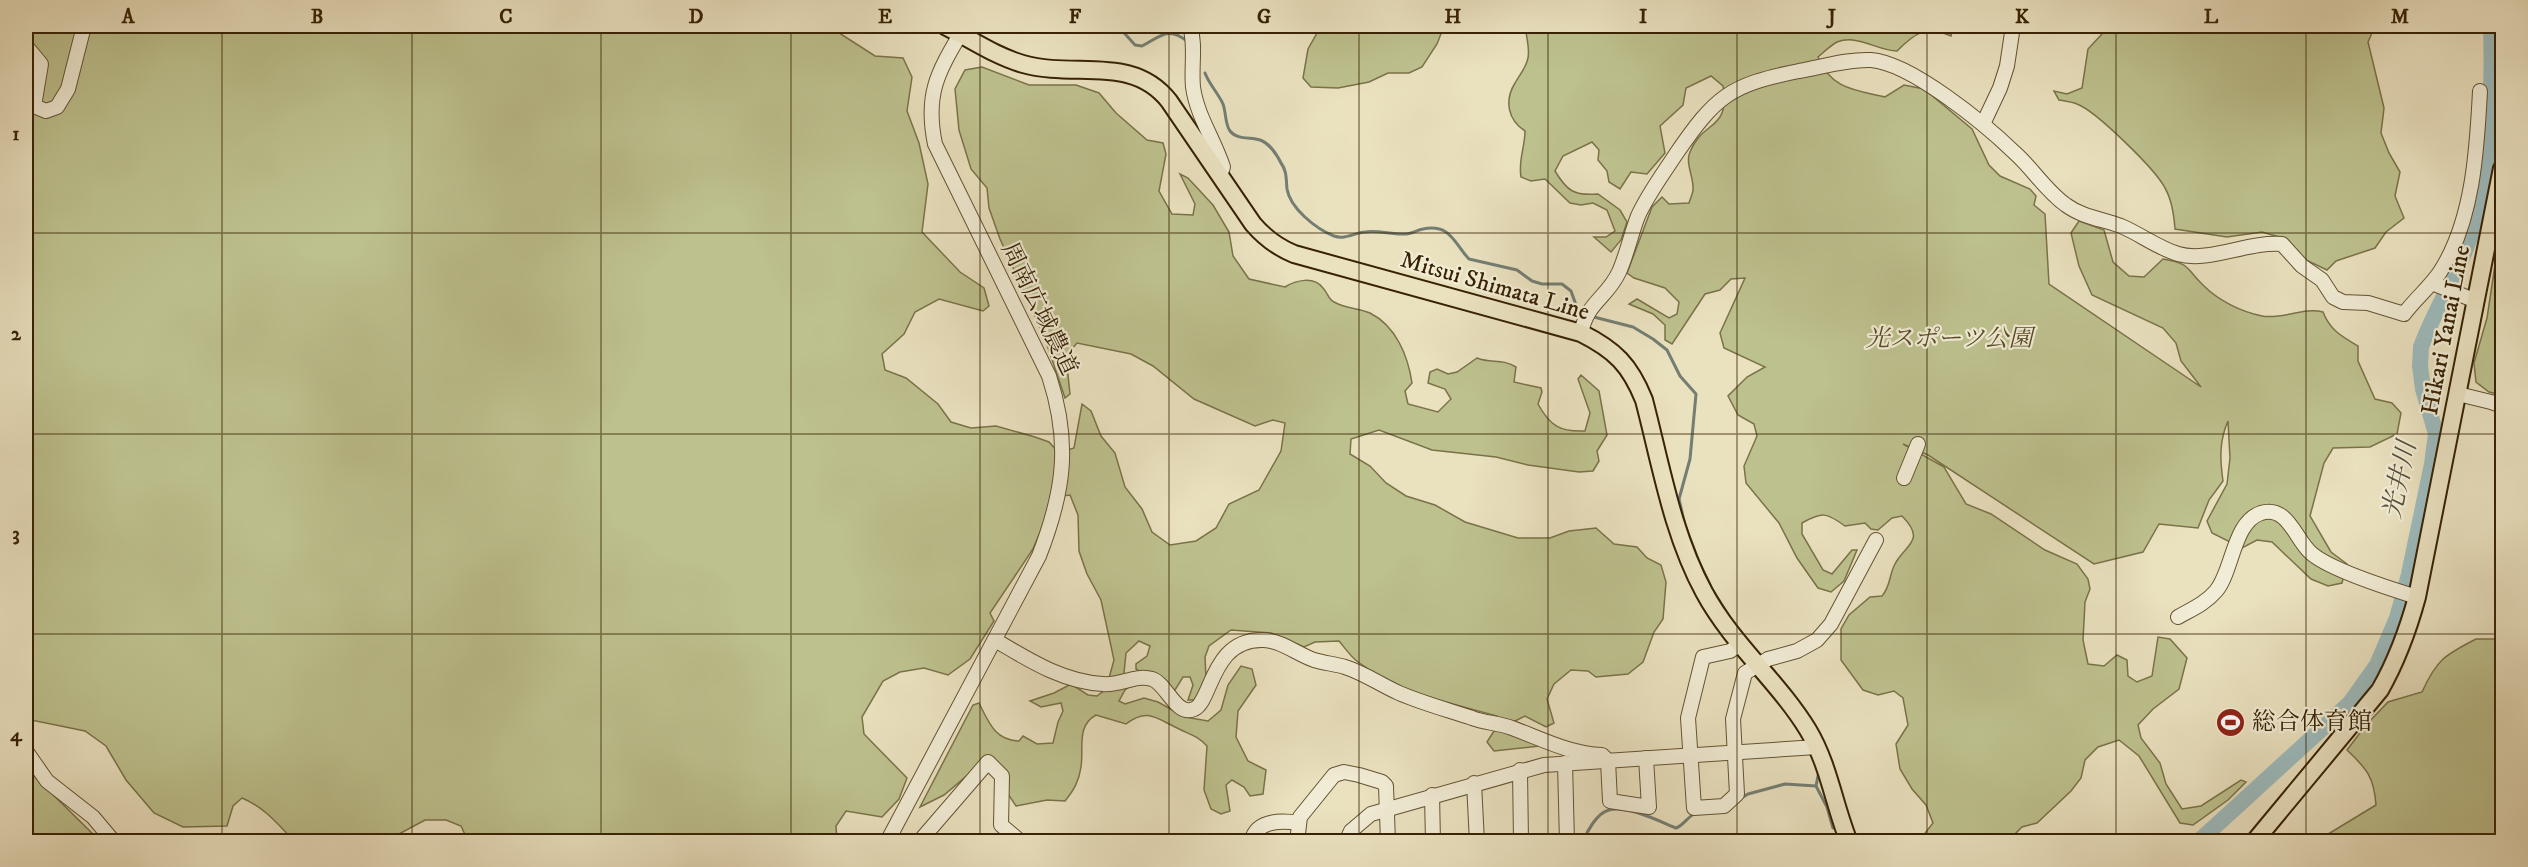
<svg xmlns="http://www.w3.org/2000/svg" width="2528" height="867" font-family="'IM FELL DW Pica','Noto Serif JP',serif">
<style>
.green{fill:#bdc18e;stroke:#7a7248;stroke-width:1.5}
.lines{fill:none;stroke-linecap:round;stroke-linejoin:round}
.stream{stroke:#747e73;stroke-width:3}
.river{stroke:#9dbbbd;stroke-width:16}
.minor-casing{stroke:#645232;stroke-width:16}
.major-casing{stroke:#372203;stroke-width:20}
.minor{stroke:#f1ecd5;stroke-width:14}
.major{stroke:#eae1bf;stroke-width:16}
.grid{fill:none;stroke:#372203;stroke-width:1.5;stroke-opacity:0.55}
.labels{text-anchor:middle;dominant-baseline:central;stroke-width:4.5;stroke-linejoin:round;paint-order:stroke}
.street-label{font-size:24px;fill:#372203;stroke:#f1ecd5}
.park-label{font-size:24px;font-style:italic;fill:#584a26;stroke:#f1ecd5}
.poi-label{font-size:24px;fill:#372203;stroke:#f1ecd5;text-anchor:start}
.water-label{font-size:26px;font-style:italic;fill:#56503b;stroke:#f1ecd5}
.neatline{fill:none;stroke:#372203;stroke-width:2}
.grid-label{font-size:20px;text-anchor:middle;font-weight:bold;fill:#372203}
</style>
<rect width="100%" height="100%" fill="#eae1bf"/>
<filter id="stains"><feTurbulence type="fractalNoise" baseFrequency=".00333" numOctaves="4"/><feColorMatrix values="0 0 0 0 .2 0 0 0 0 .09 0 0 0 0 .02 0 0 0 .5 -.17"/></filter>
<radialGradient id="worn" r=".72"><stop offset=".6" stop-color="#630" stop-opacity="0"/><stop offset="1" stop-color="#630" stop-opacity=".3"/></radialGradient>
<g class="green">
<path d="M26 26H834L836 31 875 56 903 58 912 77 907 111 919 143 928 184 922 232 960 272 984 288 989 306 983 311 939 299 915 312 904 334 882 354 885 370 906 378 938 404 951 422 971 428 996 426 1035 437 1049 442 1059 453 1074 448 1082 404 1091 411 1101 436 1115 453 1125 487 1142 509 1152 532 1170 545 1196 541 1216 528 1229 504 1259 490 1281 451 1285 423 1273 420 1255 426 1194 399 1153 366 1131 354 1077 343 1066 356 1070 394 1065 398 1044 336 1000 239 989 208 987 188 971 169 959 130 955 89 965 70 982 67 1029 85H1076L1099 93 1116 113 1147 140 1163 143 1166 154 1159 191 1172 214 1193 215 1195 204 1180 174 1188 178 1213 205 1229 232 1233 256 1249 279 1285 287C1296 280 1314 276 1323 288 1328 293 1328 299 1334 302 1347 309 1358 308 1370 313 1396 326 1408 356 1412 383L1405 391 1408 404 1438 412 1451 399 1445 389 1428 383 1430 372 1437 369 1448 374 1457 372 1477 358C1492 364 1501 358 1516 367L1514 382 1541 388 1542 392 1538 404C1550 426 1560 432 1585 431L1590 413 1578 379 1581 375 1599 391 1607 435 1597 451 1599 461 1593 471 1579 472 1528 465 1496 457 1432 450 1379 430 1351 439 1350 454 1370 466 1386 483 1406 496 1435 505 1465 522 1518 538H1550L1569 531 1596 528 1614 544 1637 547 1647 558 1661 565 1666 582 1663 619 1654 632 1643 662 1628 674 1596 677 1588 671 1571 670 1554 684 1547 699 1554 723 1546 727 1525 716 1513 722 1540 746 1494 751 1487 742 1496 728 1497 716C1449 703 1398 692 1358 662 1351 657 1345 648 1339 641L1315 642 1304 647 1271 633 1231 630 1209 646 1205 657 1206 678 1196 700H1188L1193 685 1190 677H1183L1175 690H1170L1136 669V664L1147 656 1150 646 1139 641 1126 653 1124 673 1129 676 1133 684 1125 690 1119 701 1125 704 1144 698 1158 702 1185 717 1208 721 1221 710 1228 685 1241 666 1252 669 1256 685 1238 711 1236 737 1248 761 1266 770 1263 794 1250 796 1244 787 1232 780 1226 785 1230 811 1221 814 1211 809 1204 790 1207 746C1198 736 1191 735 1179 729 1157 719 1148 707 1126 724L1096 715C1076 726 1084 748 1081 767 1079 781 1074 790 1065 801L1047 800 1016 806 1008 794 1009 777 982 763 944 795 920 807 973 705 979 703C989 723 995 740 1019 741L1023 736 1037 744 1053 743 1058 722 1063 711 1061 703 1041 707 1030 701 1054 693 1071 684 1088 695 1097 696 1106 689 1114 660 1101 600 1087 574 1079 551 1078 515 1070 495 1055 497 1033 549 990 613 994 621 970 659 948 675 924 668 900 672 883 681 862 717 864 734 907 778 899 799 882 817 846 811 836 826 837 841H468L461 826 446 820H425L386 841H297L293 840C277 823 264 807 242 798L233 806 227 826 183 827 154 813 126 780 106 746 85 731 26 719Z"/>
<path d="M1321 26H1444L1437 44 1422 67 1409 73H1388L1369 82 1338 88 1311 87 1303 78 1308 49Z"/>
<path d="M1525 26H1953L1951 36C1925 25 1915 33 1897 51 1878 51 1858 34 1837 42 1831 45 1824 52 1818 57 1831 89 1854 90 1885 97L1904 85 1924 89 1972 129 1989 165 2000 176 2030 189 2036 196 2034 205 2045 214 2049 284 2201 387 2181 361 2176 343 2163 328 2092 295 2079 266 2071 233 2079 221 2104 230 2113 262 2129 276 2144 277 2163 259C2192 264 2185 268 2204 286 2219 301 2242 312 2262 316 2282 320 2303 307 2323 312 2330 330 2341 336 2358 346V361L2375 399 2392 403 2401 413 2397 434 2370 447 2333 448 2324 463 2310 516 2331 552 2347 564 2342 583 2328 586 2311 579 2272 542 2257 540 2242 548 2212 533 2207 521 2227 484 2230 458 2228 421C2219 441 2220 460 2223 481L2209 500 2198 528 2159 524 2143 552 2094 564 1928 455 1903 444 1944 467 1966 504 1991 514 2045 550 2077 564 2088 579 2090 589 2085 602 2083 640 2088 664 2104 666 2117 655 2127 660 2128 676 2137 682 2152 676 2158 637 2170 639 2187 658 2179 689 2153 709 2138 725 2141 738 2160 763 2166 784 2182 809 2201 806 2241 780 2246 782 2228 800 2193 825 2180 823 2139 756 2119 740 2098 747 2085 760 2081 778 2071 791 2037 823 2022 827 2008 841H1919L1933 823 1926 805 1912 789 1900 769 1896 744 1908 725 1903 698 1894 691 1878 695 1863 690 1841 660V629L1849 615 1870 597 1882 596C1890 587 1889 577 1894 566 1903 545 1928 542 1902 516L1892 518 1878 530 1871 529 1865 523 1845 526C1826 512 1822 512 1802 523V534L1823 570 1832 574 1852 550H1857L1844 581 1831 592 1818 588 1797 558 1779 523 1746 483 1744 466 1757 436 1754 424 1738 415 1728 396 1747 377 1765 367 1724 348 1720 333 1745 278 1731 279 1720 290 1705 294 1672 344 1665 340V325L1653 314 1629 304 1637 299 1669 318 1677 314 1679 302 1665 288 1634 278 1627 273 1652 207 1662 197 1669 204 1689 203C1690 199 1693 194 1693 189 1694 178 1685 163 1690 152 1703 119 1730 132 1723 86L1711 76 1686 88 1683 105 1660 126 1665 153 1647 174 1631 172 1620 189 1609 182 1607 171 1598 160 1599 150 1592 142 1563 156 1555 171C1567 191 1574 196 1598 194L1620 210 1627 222 1621 240 1611 252 1594 237H1606L1615 231 1607 210 1593 203 1581 205 1570 203 1545 179 1531 181 1521 177C1518 161 1525 147 1525 131 1508 120 1504 101 1515 83 1520 74 1526 68 1528 58 1530 48 1526 35 1525 26Z"/>
<path d="M2101 26H2375L2368 42 2384 108 2381 133 2389 153 2400 172 2395 196 2404 218 2386 232 2375 248 2336 261 2327 270 2304 259 2286 239 2262 232 2227 237 2175 229C2174 215 2172 200 2165 188 2156 170 2096 111 2077 104 2072 102 2065 101 2059 100L2054 91 2067 94 2082 88 2088 49 2102 34Z"/>
<path d="M2502 218V395L2489 392 2476 382 2474 363 2487 318Z"/>
<path d="M2476 639H2502V841H2305L2307 837 2325 836 2376 805C2374 777 2367 769 2347 750L2366 725 2388 702 2422 692C2437 659 2445 655 2476 639Z"/>
<path d="M26 768 100 841H26Z"/>
</g>
<g class="lines">
<g class="stream">
<path d="M1118 26 1135 45 1142 46C1160 37 1168 25 1188 42"/>
<path d="M1205 73C1209 84 1218 93 1223 104 1226 112 1225 124 1230 131 1237 140 1250 137 1260 140 1269 143 1277 155 1281 163 1287 171 1286 179 1287 189 1290 208 1316 229 1334 236 1345 240 1354 233 1365 232 1379 230 1392 235 1406 234 1412 234 1417 230 1423 229 1451 223 1455 245 1469 259L1517 270 1532 281 1542 284H1562L1571 291 1576 305 1584 314"/>
<path d="M1590 316 1633 327 1653 339 1667 350 1680 376 1696 394 1690 459 1679 499 1685 525 1699 562 1712 589 1729 616"/>
<path d="M1803 709 1813 723"/>
<path d="M1819 771 1816 786 1827 807 1833 828"/>
<path d="M1740 799 1748 794 1785 784 1816 786"/>
<path d="M1583 842C1587 831 1597 813 1609 810 1627 805 1659 821 1676 828 1684 825 1687 817 1696 813"/>
</g>
<path class="river" d="M2198 842 2350 703 2377 665 2397 618 2409 574 2432 464 2436 434 2423 389 2420 366 2421 347C2435 308 2459 274 2471 234 2491 170 2493 93 2491 26"/>
<defs>
<g id="minor">
<path d="M1190 26C1196 45 1191 66 1193 87 1197 116 1214 139 1223 167L1220 175"/>
<path d="M26 46 41 64 34 106 46 111 57 107 68 89 84 26"/>
<path d="M1983 124 2000 88 2007 66 2013 26"/>
<path d="M2432 283 2476 301"/>
<path d="M1581 333C1587 302 1607 298 1619 272 1627 254 1631 234 1638 216 1648 194 1663 174 1676 154 1716 96 1729 85 1799 71 1822 67 1847 59 1871 60 1911 63 1985 124 2015 153 2033 169 2046 191 2066 205 2082 217 2102 219 2121 226 2140 234 2158 248 2178 254 2208 263 2249 241 2282 244L2302 266 2322 280 2333 297 2343 302 2368 303 2404 314C2415 299 2430 287 2440 272 2473 221 2477 150 2480 91"/>
<path d="M2458 394 2491 402 2502 406"/>
<path d="M1904 478 1918 444"/>
<path d="M2178 617C2192 609 2206 603 2216 591 2233 571 2233 522 2261 513 2288 505 2295 539 2311 553 2330 570 2391 589 2417 597"/>
<path d="M995 640C1029 660 1063 682 1103 684 1120 686 1135 674 1152 679 1167 684 1176 717 1194 709 1212 702 1211 638 1264 640 1282 641 1297 654 1314 660 1324 663 1335 664 1345 667 1364 673 1381 685 1399 693 1422 703 1448 710 1472 718 1485 723 1499 723 1512 728 1542 739 1570 754 1602 755L1608 761 1610 801 1649 807 1646 758"/>
<path d="M1739 645 1730 651 1703 657 1688 718 1694 808 1724 806 1737 794 1733 719 1745 673 1768 659 1797 651 1817 640 1831 624 1876 540"/>
<path d="M26 751 47 781 93 817 114 842"/>
<path d="M1565 763 1567 842"/>
<path d="M1520 770 1521 842"/>
<path d="M1474 783 1477 842"/>
<path d="M1432 795 1433 842"/>
<path d="M887 842 1039 556C1064 492 1071 443 1049 376L935 144C924 91 940 69 965 26"/>
<path d="M919 842 988 762 1002 776 1001 825 1021 842"/>
<path d="M1251 842C1256 820 1280 820 1299 823"/>
<path d="M1297 842 1300 817 1334 775 1344 772 1359 775 1382 782 1386 786 1388 842"/>
<path d="M1346 842 1351 831 1371 814 1544 765 1817 747"/>
</g>
<g id="major">
<path d="M945 26C971 39 995 56 1023 64 1075 79 1132 54 1169 101L1253 224C1265 238 1277 247 1294 254L1581 333C1615 350 1630 365 1644 400 1661 465 1672 533 1704 592 1732 644 1778 681 1808 730 1829 765 1834 805 1849 842"/>
<path d="M2254 842 2380 690C2397 660 2408 630 2417 597L2502 168"/>
</g>
</defs>
<use href="#minor" class="minor-casing"/>
<use href="#major" class="major-casing"/>
<use href="#minor" class="minor"/>
<use href="#major" class="major"/>
</g>
<path class="grid" d="M222 26V842M412 26V842M601 26V842M791 26V842M980 26V842M1169 26V842M1359 26V842M1548 26V842M1737 26V842M1927 26V842M2116 26V842M2306 26V842M26 233H2502M26 434H2502M26 634H2502"/>
<defs>
<symbol id="stadium-disc" viewBox="-11 -11 22 22"><circle r="9.5" fill="#8f2418" stroke="#f1ecd5"/><path d="M0-5a6.5 5 0 1 0 0 10a6.5 5 0 1 0 0-10ZM-3.5-1.8h7v3.6h-7Z" fill="#fff"/></symbol>
</defs>
<g fill-rule="evenodd">
<use href="#stadium-disc" x="2214" y="706" width="33" height="33"/>
</g>
<g class="labels">
<g class="street-label">
<text transform="translate(1495 286) rotate(16)">Mitsui Shimata Line</text>
<text transform="translate(1039 309) rotate(64)">周南広域農道</text>
<text transform="translate(2446 330) rotate(-79)">Hikari Yanai Line</text>
</g>
<g class="park-label">
<text x="1949" y="339">光スポーツ公園</text>
</g>
<g class="poi-label">
<text x="2252" y="722">総合体育館</text>
</g>
<g class="water-label">
<text transform="translate(2400 480) rotate(-78)">光井川</text>
</g>
</g>
<rect width="2528" height="867" fill="none" stroke="#eae1bf" stroke-width="66"/>
<rect x="33" y="33" width="2462" height="801" class="neatline"/>
<g class="grid-label">
<text x="128" y="23">A</text>
<text x="317" y="23">B</text>
<text x="506" y="23">C</text>
<text x="696" y="23">D</text>
<text x="885" y="23">E</text>
<text x="1075" y="23">F</text>
<text x="1264" y="23">G</text>
<text x="1453" y="23">H</text>
<text x="1643" y="23">I</text>
<text x="1832" y="23">J</text>
<text x="2022" y="23">K</text>
<text x="2211" y="23">L</text>
<text x="2400" y="23">M</text>
<text x="16" y="140">1</text>
<text x="16" y="340">2</text>
<text x="16" y="540">3</text>
<text x="16" y="741">4</text>
</g>
<rect width="100%" height="100%" filter="url(#stains)"/>
<rect width="100%" height="100%" fill="url(#worn)"/>
</svg>
